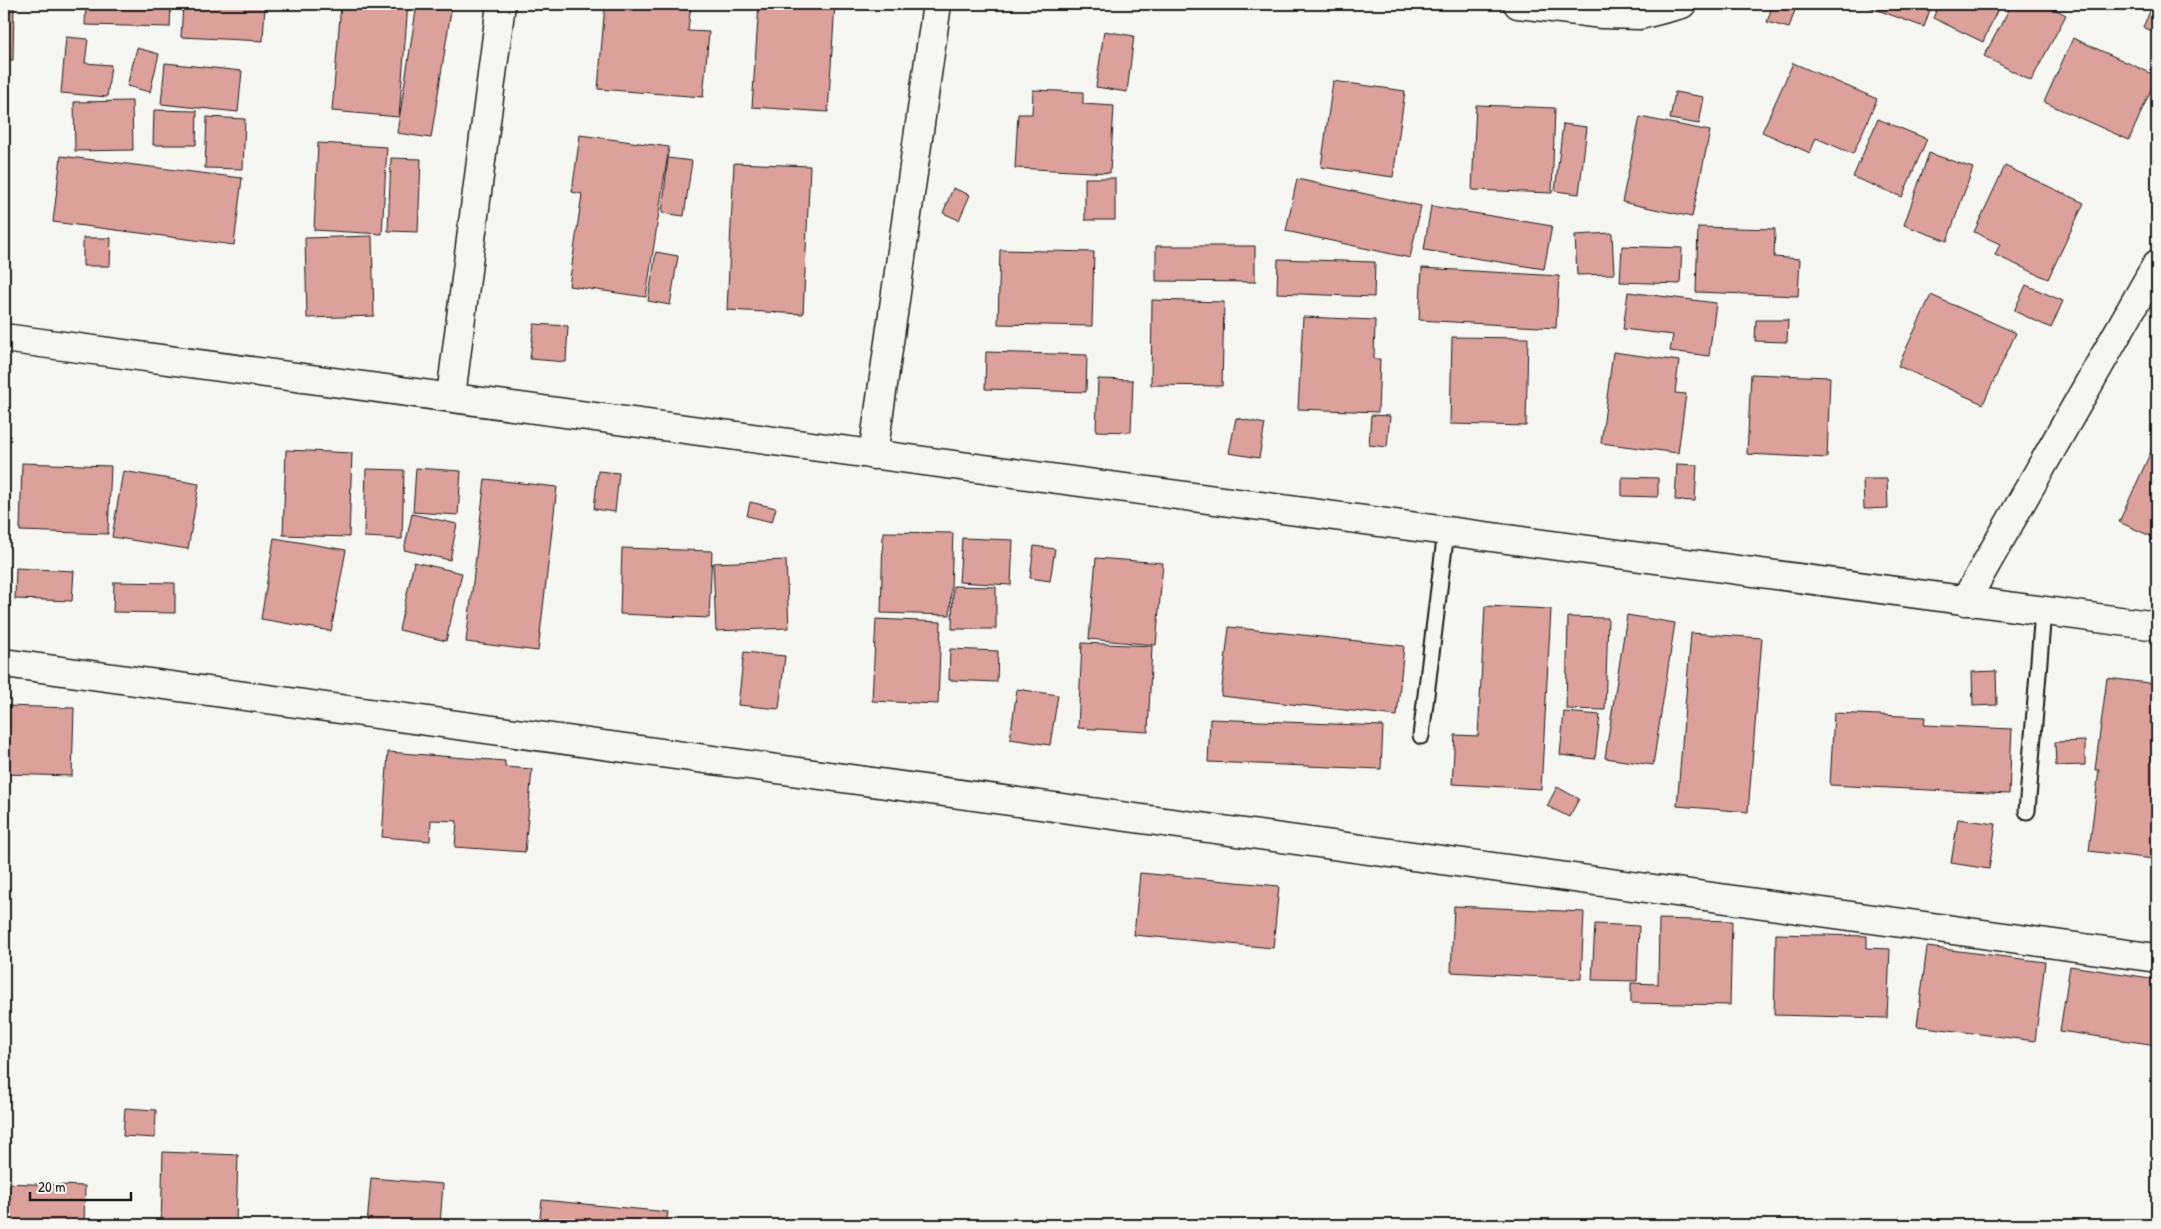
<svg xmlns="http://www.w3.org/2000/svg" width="2161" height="1229" font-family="'Patrick Hand',sans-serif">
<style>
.building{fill:#dba19a;stroke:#1c1c1c}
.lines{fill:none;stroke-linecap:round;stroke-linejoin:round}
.service-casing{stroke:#1c1c1c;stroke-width:19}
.minor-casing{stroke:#1c1c1c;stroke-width:31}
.service{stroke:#f6f6f2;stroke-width:15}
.minor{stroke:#f6f6f2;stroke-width:28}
</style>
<rect width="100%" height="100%" fill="#f6f6f2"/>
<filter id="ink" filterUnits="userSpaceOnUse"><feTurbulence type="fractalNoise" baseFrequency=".02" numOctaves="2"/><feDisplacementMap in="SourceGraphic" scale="10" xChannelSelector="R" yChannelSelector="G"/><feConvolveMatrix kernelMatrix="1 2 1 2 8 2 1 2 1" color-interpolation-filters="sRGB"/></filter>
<g filter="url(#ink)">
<g class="building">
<path d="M4 4H14L13 60H4Z"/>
<path d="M86 4H171L170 27 85 25Z"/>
<path d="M183 4H265L263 41 181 37Z"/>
<path d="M341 4H408L399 117 332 111Z"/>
<path d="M417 4H452L431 138 397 133Z"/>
<path d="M605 4H691L688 31 709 32 703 97 598 89Z"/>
<path d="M759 4H835L828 112 752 107Z"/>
<path d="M1773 4H1797L1789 28 1767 22Z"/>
<path d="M1861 4H1932L1924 27Z"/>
<path d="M1939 4H2000L1983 42 1933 18Z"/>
<path d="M2012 4H2045L2066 15 2031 81 1984 56Z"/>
<path d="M2152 7 2157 9V33L2143 27Z"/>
<path d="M1104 31 1134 36 1127 92 1096 87Z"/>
<path d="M66 37 88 39 85 63 111 65 107 97 61 93Z"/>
<path d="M2073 38 2157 76 2129 140 2044 102Z"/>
<path d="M137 48 159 54 150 92 127 86Z"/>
<path d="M165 63 242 71 238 112 161 104Z"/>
<path d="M1793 63 1877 99 1853 154 1816 138 1810 153 1762 132Z"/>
<path d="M1333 81 1405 91 1393 177 1321 167Z"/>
<path d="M1033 90 1083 92V104L1114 106 1110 173 1015 168 1018 114H1032Z"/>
<path d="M1675 92 1704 97 1699 124 1670 119Z"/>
<path d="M132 101 133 150 75 151 74 102Z"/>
<path d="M1476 105 1555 108 1552 193 1472 190Z"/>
<path d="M154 110 197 111 196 145H153Z"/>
<path d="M207 117 245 119 243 169 205 168Z"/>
<path d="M1640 117 1710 131 1692 217 1622 202Z"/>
<path d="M1878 119 1927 139 1902 197 1853 177Z"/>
<path d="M1563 124 1587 127 1579 194 1555 191Z"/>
<path d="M580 135 669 147 646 297 569 286 582 194 572 192Z"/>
<path d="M318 143 387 147 382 234 314 230Z"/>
<path d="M1929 153 1973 168 1947 241 1904 225Z"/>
<path d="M61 156 242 178 234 245 53 222Z"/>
<path d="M391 158 421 159 418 232 388 231Z"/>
<path d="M668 158 692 161 684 216 662 213Z"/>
<path d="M734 163 810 166 803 314 727 310Z"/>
<path d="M2005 166 2084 203 2048 279 1995 255 2000 244 1974 232Z"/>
<rect x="1085" y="178" width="30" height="42"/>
<path d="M1297 179 1421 206 1410 258 1286 231Z"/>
<path d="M953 188 970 195 959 220 943 213Z"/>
<path d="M1431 206 1552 226 1544 269 1424 250Z"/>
<path d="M1698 227 1775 229 1774 257 1800 259 1798 296 1696 292Z"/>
<path d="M1612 233 1614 274 1577 275 1575 235Z"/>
<path d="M372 236 374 316 307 318 305 238Z"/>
<path d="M83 238H111L110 266H83Z"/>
<path d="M1156 246H1255V282L1156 281Z"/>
<path d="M1622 246 1682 248 1680 284 1620 282Z"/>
<path d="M1000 250 1094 252 1092 326 998 324Z"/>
<path d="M656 252 678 256 670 305 648 301Z"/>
<path d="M1278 259 1375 262 1374 297 1277 293Z"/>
<path d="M1422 268 1559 276 1556 328 1419 320Z"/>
<path d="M2026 285 2063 301 2051 328 2014 311Z"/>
<path d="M1628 292 1716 303 1709 356 1670 351 1673 335 1623 329Z"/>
<path d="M1931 295 2016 333 1983 404 1898 366Z"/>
<path d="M1152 300 1224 302 1222 386 1151 385Z"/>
<path d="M1303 317 1375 320 1374 359H1380L1378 412 1298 409Z"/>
<path d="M1756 320H1788L1787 342 1755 341Z"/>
<path d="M534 324 568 326 566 362 530 359Z"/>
<path d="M1452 337 1528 338 1526 426 1450 424Z"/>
<path d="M986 352 1087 355 1086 392 985 389Z"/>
<path d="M1613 352 1679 361 1675 393 1686 394 1678 453 1601 443Z"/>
<path d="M1751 374 1830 377 1827 458 1747 454Z"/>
<path d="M1098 379 1133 380 1131 432 1096 431Z"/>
<path d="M1371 415 1390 416 1387 447 1369 445Z"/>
<path d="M1236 418 1265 424 1259 458 1229 453Z"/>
<path d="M2154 445 2157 447V539L2119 522Z"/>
<path d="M286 450 352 453 349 537 283 535Z"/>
<path d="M22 463 111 466 108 534 20 531Z"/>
<path d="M1677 464 1697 465 1695 501 1675 500Z"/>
<path d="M416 468 461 471 458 515 413 512Z"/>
<path d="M366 469 404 470 402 539 364 537Z"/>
<path d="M123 471 199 484 188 549 112 537Z"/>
<path d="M598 471 619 473 615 512 594 509Z"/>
<path d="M1622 477 1658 478V497L1622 496Z"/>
<path d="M485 479 557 487 538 651 466 642Z"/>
<path d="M1863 479H1887L1888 508 1864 509Z"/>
<path d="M750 502 776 508 772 522 747 516Z"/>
<path d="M412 514 457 524 450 560 404 550Z"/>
<path d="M883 532 953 533 950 615 881 613Z"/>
<path d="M274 538 346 550 331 631 261 619Z"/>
<path d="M962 538 1013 540 1011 585 959 582Z"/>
<path d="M1034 546 1055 549 1050 581 1030 578Z"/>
<path d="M622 548 712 551 709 618 620 614Z"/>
<path d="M1096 558 1163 563 1156 645 1089 639Z"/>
<path d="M786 560 789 628 716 631 713 563Z"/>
<path d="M414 562 462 573 446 641 399 630Z"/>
<path d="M16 568 74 571 72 601 15 599Z"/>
<path d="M114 582 175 583V613L113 612Z"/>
<path d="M953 586 996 587V629H952Z"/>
<path d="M1485 606 1551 609 1541 789 1452 784 1455 735 1478 736Z"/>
<path d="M1627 615 1675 623 1653 765 1605 758Z"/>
<path d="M1568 617 1608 618 1605 710 1566 709Z"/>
<path d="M876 619 941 622 938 704 872 701Z"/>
<path d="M1229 627 1404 646 1397 716 1221 696Z"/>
<path d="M1691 633 1762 638 1748 812 1677 806Z"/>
<path d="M1082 643 1152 646 1148 732 1078 728Z"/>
<path d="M950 649 998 651 997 682 949 680Z"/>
<path d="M744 652 785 656 779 709 738 705Z"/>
<path d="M1996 671 1997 705 1973 706 1972 672Z"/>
<path d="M2107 678 2157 684V827L2153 859 2089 851 2099 770H2095Z"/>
<path d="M1017 689 1058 695 1050 745 1010 739Z"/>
<path d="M4 706 74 708 72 776 4 774Z"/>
<path d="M1564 712 1600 715 1595 759 1560 755Z"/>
<path d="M1834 713 1925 717 1924 725 2012 729 2009 794 1830 785Z"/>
<path d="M1210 719 1383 726 1381 769 1208 762Z"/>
<path d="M2085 741V765L2056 766 2055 742Z"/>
<path d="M388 752 505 761V767L532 769 525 852 455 847 457 821 431 820 430 841 382 837Z"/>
<path d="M1557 787 1579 799 1569 817 1547 806Z"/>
<path d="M1958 819 1996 824 1989 869 1951 863Z"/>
<path d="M1140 873 1279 886 1273 948 1134 935Z"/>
<path d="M1454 906 1584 912 1581 979 1451 972Z"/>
<path d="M1659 919 1732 921 1730 1005 1631 1003V983L1658 984Z"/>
<path d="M1595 924 1639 926 1637 981 1592 980Z"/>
<path d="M1776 934 1867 936V948L1890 949 1887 1018 1774 1015Z"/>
<path d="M1927 947 2045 962 2035 1041 1917 1026Z"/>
<path d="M2070 966 2157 979V1045L2060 1031Z"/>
<path d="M125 1108 156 1110 155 1138 123 1136Z"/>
<path d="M163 1152 238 1155 236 1225H161Z"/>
<path d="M371 1178 443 1184 440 1225H367Z"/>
<path d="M4 1183 85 1186 84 1225H4Z"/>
<path d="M542 1200 668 1212 666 1225H539Z"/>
</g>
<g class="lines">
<defs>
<g id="service">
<path d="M1421 736 1446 531"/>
<path d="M2027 811 2043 611"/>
</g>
<g id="minor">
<path d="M1518 4 1602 14 1640 15 1682 4"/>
<path d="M4 338C722 431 1439 532 2157 626"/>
<path d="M451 396 501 4"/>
<path d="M873 455 937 4"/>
<path d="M1965 601 2157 264"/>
<path d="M4 663 2157 958"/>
</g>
</defs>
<use href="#service" class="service-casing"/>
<use href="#minor" class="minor-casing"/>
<use href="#service" class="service"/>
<use href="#minor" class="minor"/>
</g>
</g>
<rect width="2161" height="1229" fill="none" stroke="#f6f6f2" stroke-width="20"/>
<rect x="10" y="10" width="2141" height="1209" fill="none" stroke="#1c1c1c" stroke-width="2" filter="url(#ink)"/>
<path d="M30 1192v8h101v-8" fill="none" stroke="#1c1c1c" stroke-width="2.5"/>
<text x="38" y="1192" font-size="15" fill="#1c1c1c" stroke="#f6f6f2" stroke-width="4" paint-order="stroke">20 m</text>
</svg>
